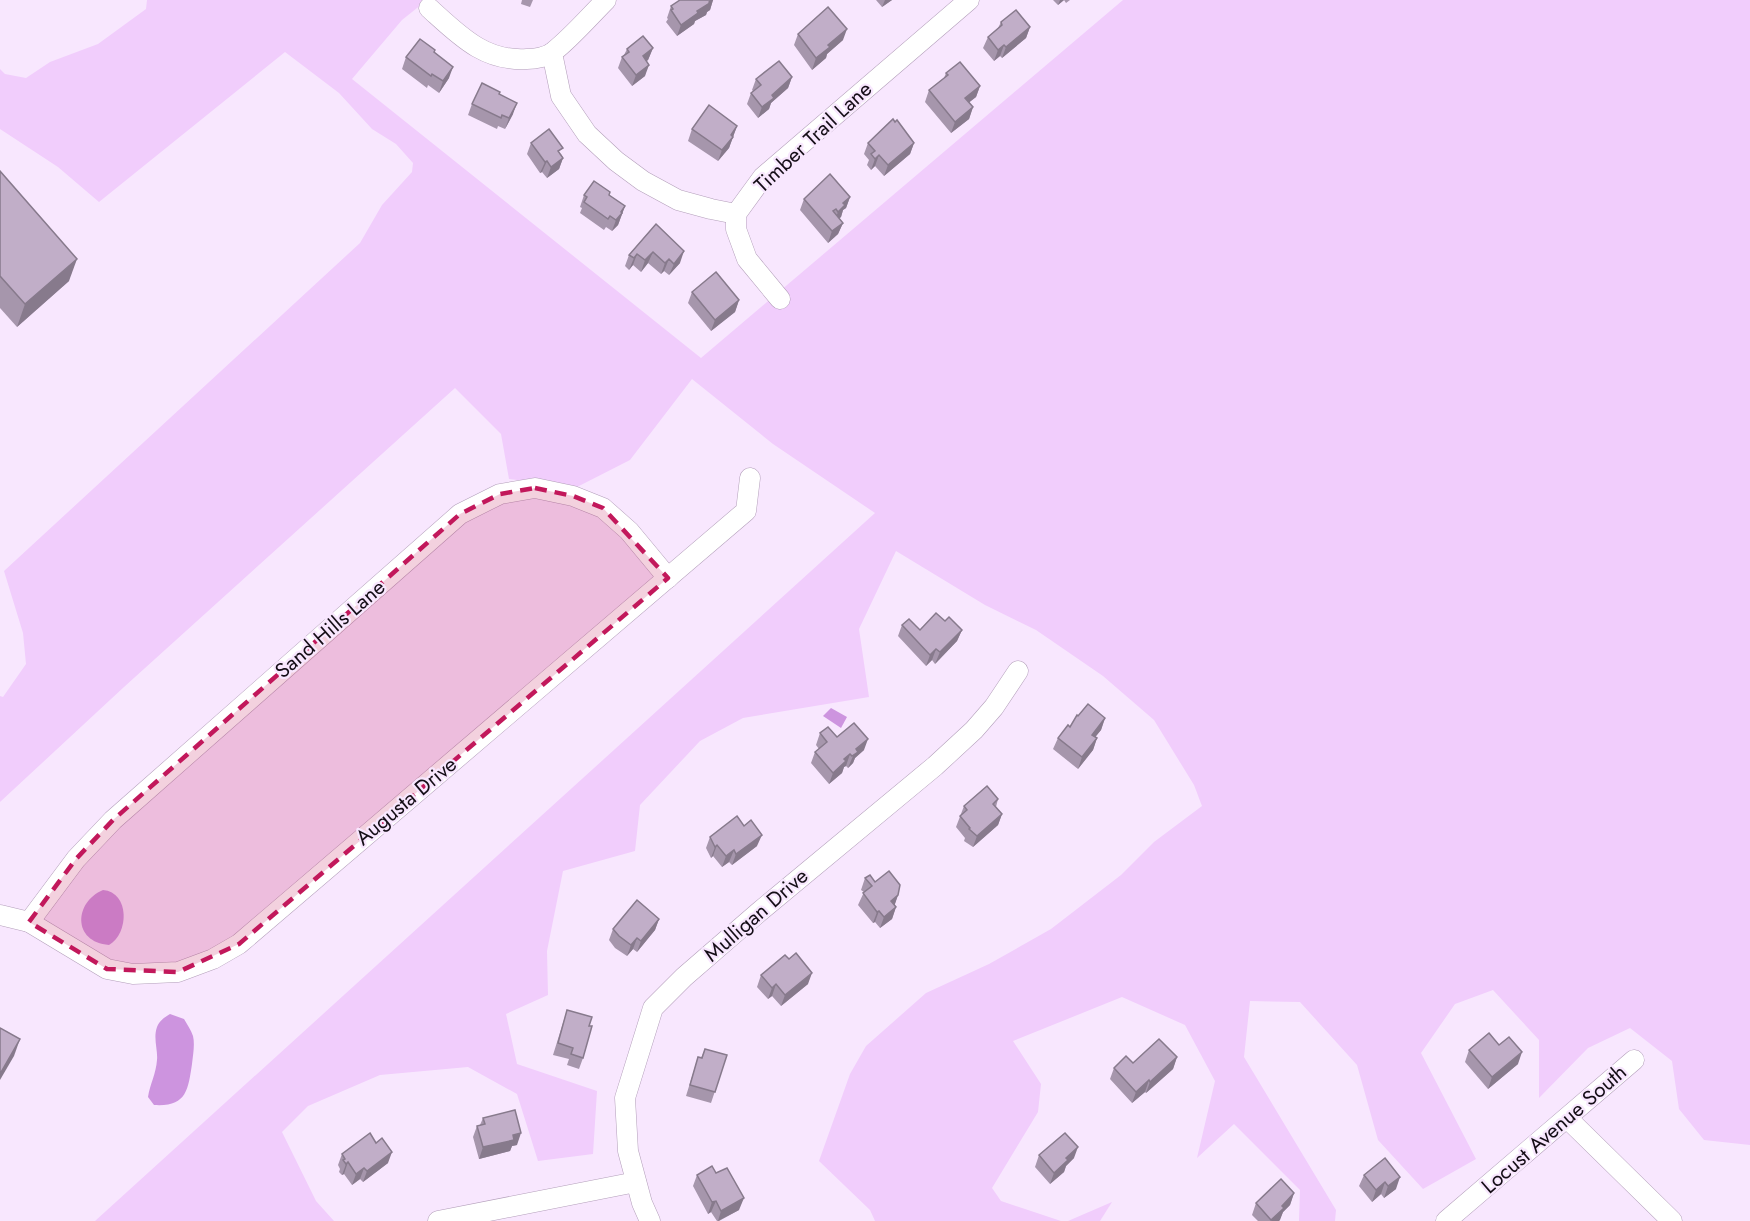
<svg xmlns="http://www.w3.org/2000/svg" width="1750" height="1221" font-family="Jost,sans-serif">
<style>
.green{fill:#f1cdfc}
.water{fill:#cd94df}
.lines{fill:none;stroke-linecap:round;stroke-linejoin:round}
.minor-casing{stroke:#b39fba;stroke-width:21}
.minor{stroke:#fff;stroke-width:20}
.wall{fill:#a696ac}
.shaded-wall{fill:#877a8c}
.building{fill:#c1aec8;stroke:#877a8c;stroke-width:1.5}
.marked{fill:#c2185b;fill-opacity:0.2;stroke:#c2185b;stroke-width:4.5;stroke-dasharray:12 8;stroke-linejoin:round}
.labels{text-anchor:middle;dominant-baseline:central;stroke-width:4.5;stroke-linejoin:round;paint-order:stroke}
.street-label{font-size:21px;fill:#140d16;stroke:#f8e7fe}
</style>
<rect width="100%" height="100%" fill="#f8e7fe"/>
<g class="green">
<path d="M147 0H427L402 20 352 79 701 358 1123 0H1750V1145L1704 1140 1679 1109 1672 1061 1630 1028 1588 1048 1539 1098V1040L1493 990 1455 1004 1421 1053 1476 1159 1423 1189 1378 1140 1357 1065 1300 1002 1250 1001 1244 1057 1336 1210 1335 1221H1299L1300 1190 1234 1124 1197 1158 1215 1081 1185 1025 1122 997 1013 1041 1041 1084 1038 1112 992 1188 1001 1201 1061 1221H875L870 1210 819 1161 850 1074 866 1046 926 993 989 964 1051 929 1121 875 1154 842 1202 806 1194 785 1154 720 1103 676 1036 630 985 605 896 551 859 629 869 697 743 718 700 741 640 805 635 851 563 871 547 951 548 995 506 1014 517 1064 597 1091 593 1154 538 1161 517 1094 468 1067 380 1075 308 1106 282 1132 316 1201 334 1221H95L875 513 773 444 692 379 630 460 577 487 509 479 501 434 455 388 124 687 0 802V696L3 697 26 664 23 633 4 571 360 243 382 205 412 172 413 163 396 144 372 129 339 93 285 52 99 202 58 167 0 129V69L5 74 26 78 50 62 98 44 146 9Z"/>
<path d="M1112 1202 1100 1221H1068Z"/>
</g>
<g class="water">
<path d="M831 708 847 717 841 728 823 716Z"/>
<path d="M103 890C130 892 129 934 109 945 72 942 74 902 103 890Z"/>
<path d="M170 1014 184 1019C187 1024 191 1030 193 1036 195 1044 193 1055 192 1064 188 1091 186 1107 154 1105L148 1097C150 1084 156 1074 157 1060 158 1050 153 1038 157 1027 160 1020 164 1018 170 1014Z"/>
</g>
<g class="lines">
<defs>
<g id="minor">
<path d="M429 8C459 35 484 62 527 59 535 59 547 57 553 52 572 37 589 17 606 0"/>
<path d="M552 53 561 96 587 134 616 161 643 181 678 200 711 209 736 214"/>
<path d="M780 299 747 259 736 229V214L763 177 969 0"/>
<path d="M0 915 29 922 107 969 133 974 178 972 213 959 239 944 746 511 750 478"/>
<path d="M29 922 76 859 113 820 460 514 500 494 535 488 573 496 603 508 629 531 668 578"/>
<path d="M1567 1118 1672 1221"/>
<path d="M438 1221 636 1182"/>
<path d="M650 1221 642 1203 628 1151 625 1098 653 1008 684 977 759 912 935 766 974 730 994 707 1018 671"/>
<path d="M1446 1221 1634 1060"/>
</g>
</defs>
<use href="#minor" class="minor-casing"/>
<use href="#minor" class="minor"/>
</g>
<g class="wall">
<path d="M522 0H533L530 7 521 4Z"/>
<path d="M680 0H713L710 10 707 12 706 15 695 21 694 24 677 36 666 22 668 19 667 18 671 6Z"/>
<path d="M876 0H892L882 7Z"/>
<path d="M1053 0H1070L1066 3 1064 0 1058 5Z"/>
<path d="M1001 22 1030 27 1026 38 1002 58 1000 56 994 61 983 48 988 37 998 28Z"/>
<path d="M798 34 843 40 827 54 826 58 812 70 794 45Z"/>
<path d="M653 48 648 60 646 61 645 76 632 86 618 68 622 57 624 55 627 49Z"/>
<path d="M434 52 449 78 439 93 428 85 427 88 402 69 406 57Z"/>
<path d="M946 73 980 86 976 97 969 102 973 107 969 119 951 133 925 102 929 90 944 78Z"/>
<path d="M792 77 788 88 771 103 769 109 758 118 747 104 751 93 753 91 752 90 756 79Z"/>
<path d="M499 94 513 114 505 129 498 126 497 129 468 115 472 104Z"/>
<path d="M737 126 729 148 718 161 688 141 692 129Z"/>
<path d="M531 143 561 154 563 158 559 169 547 178 542 172 540 173 527 154Z"/>
<path d="M868 143H914L910 154 884 176 875 166 871 170 867 165 869 160 864 154Z"/>
<path d="M0 171 69 281 17 327 0 308Z"/>
<path d="M584 195H609L625 206 618 225 612 231 606 227 604 230 580 213 582 208 580 207Z"/>
<path d="M850 197 846 208 843 210 841 217 839 218 843 223 838 234 828 243 800 210 804 199Z"/>
<path d="M656 224 680 263 669 275 664 271 661 274 648 263 641 272 633 265 629 270 625 266 629 255Z"/>
<path d="M692 292 739 300 735 312 711 331 688 303Z"/>
<path d="M902 625 920 630H962L957 641 935 664 932 660 926 666 898 636Z"/>
<path d="M1078 716 1105 718 1101 730 1095 737 1097 738 1093 750 1078 769 1053 749 1058 738 1070 727Z"/>
<path d="M820 733 837 737 864 750 855 758 853 763 848 768 846 766 844 767 842 773 829 784 811 763 815 752 819 749 816 745Z"/>
<path d="M998 799 996 807 1002 814 998 825 973 847 964 841 965 838 956 827 964 806Z"/>
<path d="M710 837 757 846 732 865 729 862 722 867 713 856 711 858 706 848Z"/>
<path d="M865 878 875 882 898 895 894 906 896 907 892 919 880 928 875 922 873 923 858 905 864 892 861 890Z"/>
<path d="M659 919 655 930 637 952 633 949 627 956 615 948 609 940 613 929Z"/>
<path d="M761 975 808 984 781 1006 772 996 768 999 757 987Z"/>
<path d="M567 1010 589 1026 583 1058 579 1069 567 1065 569 1059 553 1055Z"/>
<path d="M705 1049 727 1055 711 1103 686 1096 698 1057 701 1058Z"/>
<path d="M1469 1050 1518 1064 1488 1089 1465 1062Z"/>
<path d="M1177 1057 1173 1069 1146 1093 1145 1092 1132 1103 1110 1079 1114 1068 1133 1063Z"/>
<path d="M483 1118 517 1145 512 1146 510 1151 479 1159 473 1137 477 1126 480 1125Z"/>
<path d="M342 1154 388 1163 363 1182 360 1179 352 1185 344 1174 342 1175 339 1172 340 1169 338 1165Z"/>
<path d="M1039 1155 1074 1158 1066 1166 1064 1172 1050 1184 1035 1167Z"/>
<path d="M1385 1158 1396 1189 1384 1198 1381 1194 1372 1202 1359 1186 1364 1175Z"/>
<path d="M697 1175 739 1210 719 1221H717L711 1212 708 1214 693 1186Z"/>
<path d="M1294 1193 1290 1205 1283 1212 1279 1221H1258L1252 1215 1256 1203Z"/>
</g>
<g class="shaded-wall">
<path d="M712 0H713L710 10 707 12 706 15 695 21 694 24 677 36 681 25 697 11Z"/>
<path d="M885 0H892L882 7Z"/>
<path d="M1060 0H1064L1058 5Z"/>
<path d="M1030 27 1026 38 1002 58 1006 47Z"/>
<path d="M847 29 843 40 827 54 826 58 812 70 816 58 828 45Z"/>
<path d="M1004 45 1000 56 994 61 998 50Z"/>
<path d="M653 48 648 60 638 68 643 56Z"/>
<path d="M649 65 645 76 632 86 636 75Z"/>
<path d="M453 67 449 78 439 93 443 81Z"/>
<path d="M792 77 788 88 771 103 769 109 758 118 762 107 772 95Z"/>
<path d="M980 86 976 97 961 109 965 98Z"/>
<path d="M517 103 513 114 505 129 509 118Z"/>
<path d="M973 107 969 119 951 133 955 122Z"/>
<path d="M737 126 729 148 718 161 722 150Z"/>
<path d="M914 143 910 154 884 176 888 165Z"/>
<path d="M879 155 875 166 871 170 875 159Z"/>
<path d="M563 158 559 169 547 178 551 167Z"/>
<path d="M547 161 542 172 540 173 545 162Z"/>
<path d="M850 197 846 208 843 210 841 217 834 223 838 212 843 203Z"/>
<path d="M625 206 618 225 612 231 616 220Z"/>
<path d="M843 223 838 234 828 243 832 231Z"/>
<path d="M684 251 680 263 669 275 674 264Z"/>
<path d="M653 252 648 263 641 272 645 260Z"/>
<path d="M637 254 633 265 629 270 634 258Z"/>
<path d="M77 259 69 281 17 327 25 304Z"/>
<path d="M669 259 664 271 661 274 665 263Z"/>
<path d="M739 300 735 312 711 331 715 320Z"/>
<path d="M962 630 957 641 935 664 940 652Z"/>
<path d="M936 649 932 660 926 666 930 655Z"/>
<path d="M1105 718 1101 730 1088 746 1092 735Z"/>
<path d="M1097 738 1093 750 1078 769 1082 757Z"/>
<path d="M868 739 864 750 855 758 853 763 848 768 856 749Z"/>
<path d="M850 754 846 766 844 767 842 773 829 784 833 773 844 759Z"/>
<path d="M1002 814 998 825 973 847 977 836Z"/>
<path d="M762 835 757 846 732 865 736 854Z"/>
<path d="M717 845 713 856 711 858 715 847Z"/>
<path d="M734 850 729 862 722 867 726 856Z"/>
<path d="M898 895 894 907 891 901Z"/>
<path d="M896 907 892 919 880 928 884 917Z"/>
<path d="M879 911 875 922 873 923 877 912Z"/>
<path d="M659 919 655 930 637 952 641 941Z"/>
<path d="M637 938 633 949 627 956 631 945Z"/>
<path d="M812 973 808 984 781 1006 785 995Z"/>
<path d="M776 984 772 996 768 999 772 988Z"/>
<path d="M20 1039 14 1056 0 1080V1074Z"/>
<path d="M1522 1052 1518 1064 1488 1089 1492 1077Z"/>
<path d="M1177 1057 1173 1069 1146 1093 1150 1082Z"/>
<path d="M1149 1080 1145 1092 1132 1103 1136 1092Z"/>
<path d="M521 1133 517 1145 512 1146 510 1151 479 1159 483 1147 513 1135Z"/>
<path d="M1078 1147 1074 1158 1066 1166 1064 1172 1050 1184 1054 1173 1066 1158Z"/>
<path d="M392 1152 388 1163 363 1182 367 1171Z"/>
<path d="M348 1162 344 1174 342 1175 346 1164Z"/>
<path d="M364 1168 360 1179 352 1185 356 1174Z"/>
<path d="M1400 1177 1396 1189 1384 1198 1388 1186Z"/>
<path d="M1385 1182 1381 1194 1372 1202 1376 1190Z"/>
<path d="M1294 1193 1290 1205 1283 1212 1280 1220 1279 1221H1271L1282 1206Z"/>
<path d="M744 1198 739 1210 718 1221 721 1211Z"/>
<path d="M716 1201 711 1212 708 1214 712 1202Z"/>
</g>
<g class="building">
<path d="M680 0H712L709 2 710 3 697 11 698 13 681 25 671 10 673 9 671 6Z"/>
<path d="M828 7 847 29 828 45 830 47 816 58 798 34Z"/>
<path d="M1016 10 1030 27 1006 47 1004 45 998 50 988 37 1002 25 1001 22Z"/>
<path d="M643 36 653 48 643 56 649 65 636 75 622 57 629 52 627 49Z"/>
<path d="M420 39 435 50 434 52 453 67 443 81 432 74 431 76 406 57Z"/>
<path d="M779 61 792 77 772 95 774 98 762 107 751 93 761 85 756 79Z"/>
<path d="M960 62 980 86 965 98 973 107 955 122 929 90 948 75 946 73Z"/>
<path d="M482 83 500 92 499 94 517 103 509 118 502 115 501 118 472 104Z"/>
<path d="M709 105 737 126 731 135 733 137 722 150 692 129Z"/>
<path d="M893 119 895 122 897 120 914 143 888 165 879 155 875 159 871 154 875 151 868 143Z"/>
<path d="M549 129 563 148 558 151 563 158 551 167 547 161 545 162 531 143Z"/>
<path d="M0 171 77 259 25 304 0 276Z"/>
<path d="M830 174 850 197 843 203 845 205 838 212 836 209 833 211 843 223 832 231 804 199Z"/>
<path d="M594 181 610 192 609 195 625 206 621 212 622 213 616 220 610 216 608 219 584 202 587 197 584 195Z"/>
<path d="M656 224 684 251 674 264 669 259 665 263 653 252 645 260 637 254 634 258 629 255Z"/>
<path d="M716 272 739 300 715 320 692 292Z"/>
<path d="M936 613 945 621 949 617 962 630 940 652 936 649 930 655 902 625 909 619 920 630Z"/>
<path d="M1088 704 1105 718 1092 735 1097 738 1082 757 1058 738 1068 725 1070 727 1077 715 1078 716Z"/>
<path d="M854 723 868 739 856 749 858 752 852 756 850 754 844 759 846 761 833 773 815 752 827 742 820 733 828 727 837 737Z"/>
<path d="M987 786 998 799 993 804 1002 814 977 836 969 829 970 828 960 816 967 810 964 806Z"/>
<path d="M737 816 744 826 751 820 762 835 736 854 734 850 726 856 717 845 715 847 710 837Z"/>
<path d="M889 871 900 885 898 895 891 901 896 907 884 917 879 911 877 912 863 893 872 886 865 878 870 875 875 882Z"/>
<path d="M637 900 659 919 641 941 637 938 631 945 619 936 613 929Z"/>
<path d="M796 953 812 973 785 995 776 984 772 988 761 975 785 955 789 959Z"/>
<path d="M567 1010 592 1017 589 1026H592L583 1058 571 1054 573 1048 558 1043Z"/>
<path d="M0 1028 20 1039 0 1074Z"/>
<path d="M1489 1033 1499 1045 1509 1037 1522 1052 1492 1077 1469 1050Z"/>
<path d="M1159 1039 1177 1057 1150 1082 1149 1080 1136 1092 1114 1068 1126 1056 1133 1063Z"/>
<path d="M705 1049 727 1055 715 1092 690 1085 698 1057 702 1058Z"/>
<path d="M515 1110 521 1133 513 1135 514 1140 483 1147 477 1126 485 1124 483 1118Z"/>
<path d="M370 1133 376 1143 382 1138 392 1152 367 1171 364 1168 356 1174 348 1162 346 1164 343 1160 345 1159 342 1154Z"/>
<path d="M1065 1133 1078 1147 1066 1158 1068 1160 1054 1173 1039 1155Z"/>
<path d="M1385 1158 1400 1177 1388 1186 1385 1182 1376 1190 1364 1175Z"/>
<path d="M712 1166 716 1173 727 1168 744 1198 721 1211 716 1201 712 1202 697 1175Z"/>
<path d="M1281 1179 1294 1193 1282 1206 1284 1208 1271 1220 1256 1203Z"/>
</g>
<path class="marked" d="M535 488 573 496 603 508 668 578 239 944 178 972 107 969 29 922 76 859 113 820 460 514 500 494Z"/>
<g class="labels">
<g class="street-label">
<text transform="translate(813 137) rotate(-43)">Timber Trail Lane</text>
<text transform="translate(330 629) rotate(-41)">Sand Hills Lane</text>
<text transform="translate(406 801) rotate(-40)">Augusta Drive</text>
<text transform="translate(756 915) rotate(-41)">Mulligan Drive</text>
<text transform="translate(1554 1129) rotate(-41)">Locust Avenue South</text>
</g>
</g>
</svg>
